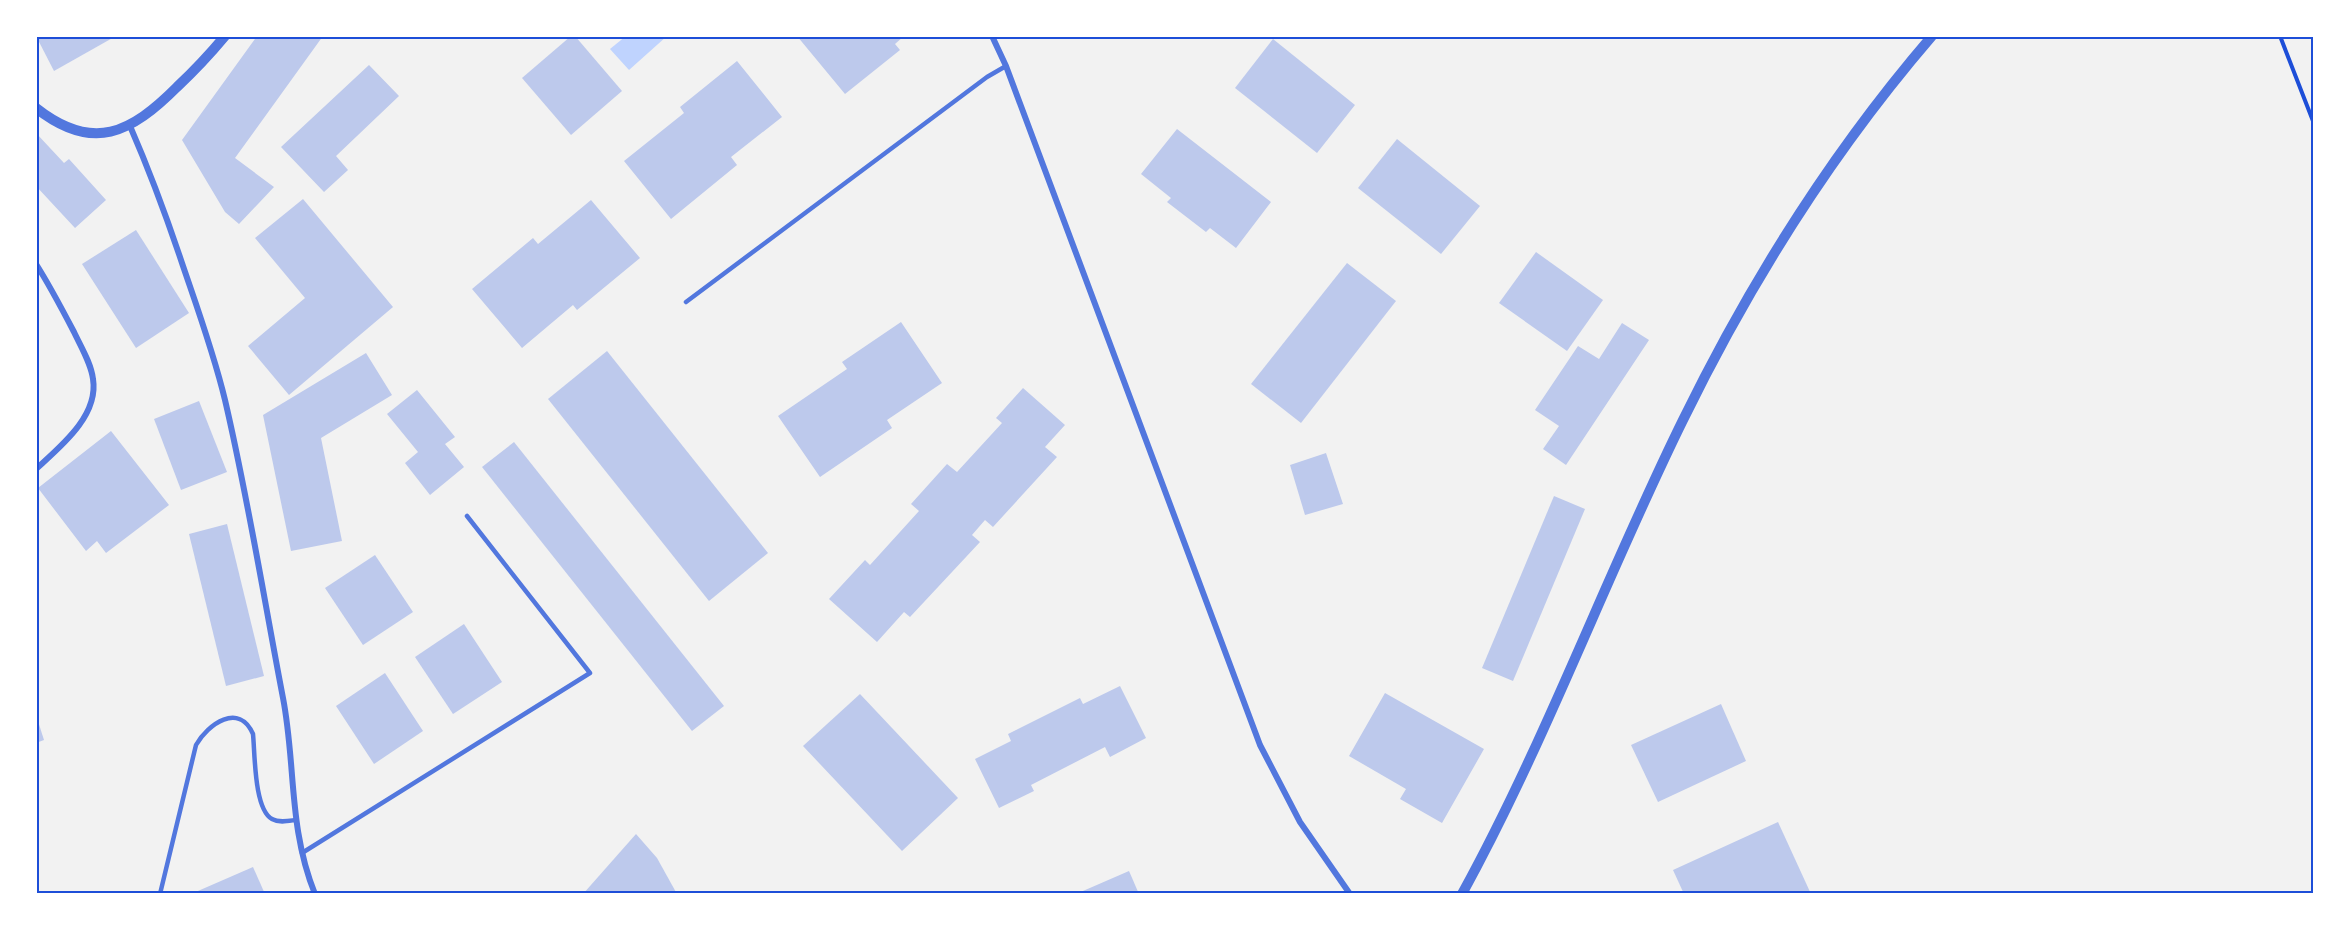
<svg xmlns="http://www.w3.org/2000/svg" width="2349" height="930" font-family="Manrope,sans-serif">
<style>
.water{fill:#bfd3fe}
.building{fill:#bdc9ec}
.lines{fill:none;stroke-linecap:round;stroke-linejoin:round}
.path{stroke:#1d4ed8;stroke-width:4}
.service{stroke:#5277de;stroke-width:4.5}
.minor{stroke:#5277de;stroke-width:6}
.tertiary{stroke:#5277de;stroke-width:10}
.neatline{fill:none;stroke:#1d4ed8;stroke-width:2}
</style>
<rect width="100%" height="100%" fill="#f2f2f2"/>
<path class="water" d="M626 36H667L629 70 610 49Z"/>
<g class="building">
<path d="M36 36H116L54 71Z"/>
<path d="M257 36H323L235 158 274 187 239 224 225 212 182 140Z"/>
<path d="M571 36H575L622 91 571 135 522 78Z"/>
<path d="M797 36H904L895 44 900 50 845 94Z"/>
<path d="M1273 39 1355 105 1317 153 1235 88Z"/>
<path d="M737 61 782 117 731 157 737 165 671 219 624 161 684 113 680 107Z"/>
<path d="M369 65 399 96 336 156 348 170 324 192 281 147Z"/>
<path d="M1177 129 1271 202 1236 248 1210 228 1206 232 1167 202 1171 198 1141 174Z"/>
<path d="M36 133 64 163 69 159 106 200 75 228 36 186Z"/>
<path d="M1397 139 1480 206 1441 254 1358 188Z"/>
<path d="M303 199 393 307 289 395 248 346 305 298 255 238Z"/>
<path d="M591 200 640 258 577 310 573 305 522 348 472 289 533 238 538 244Z"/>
<path d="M136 230 189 313 136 348 82 264Z"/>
<path d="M1536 252 1603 300 1567 351 1499 303Z"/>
<path d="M1347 263 1396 301 1301 423 1251 384Z"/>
<path d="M901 322 942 383 887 420 892 428 820 477 778 416 847 369 842 362Z"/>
<path d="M1622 323 1649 340 1566 465 1543 449 1559 426 1535 410 1578 346 1599 359Z"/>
<path d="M607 351 768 553 709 601 548 399Z"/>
<path d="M366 353 392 395 321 438 342 541 291 551 263 415Z"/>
<path d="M1023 388 1065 425 1045 447 1057 457 993 527 985 520 972 535 980 542 910 617 904 612 877 642 829 599 865 560 870 565 919 511 911 504 947 464 957 472 1002 423 996 418Z"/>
<path d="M417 390 455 437 445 444 464 467 430 495 405 463 418 452 387 414Z"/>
<path d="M199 401 227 472 181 490 154 419Z"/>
<path d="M111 431 169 505 106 553 97 541 86 551 38 488Z"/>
<path d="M514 442 724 706 692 731 482 467Z"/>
<path d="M1326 453 1343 504 1305 515 1290 465Z"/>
<path d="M1554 496 1585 509 1513 681 1482 668Z"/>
<path d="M227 524 264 676 226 686 189 534Z"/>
<path d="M375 555 413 612 363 645 325 588Z"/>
<path d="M464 624 502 682 453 714 415 657Z"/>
<path d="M385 673 423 731 374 764 336 706Z"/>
<path d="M1120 686 1146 738 1110 757 1105 747 1031 785 1034 791 999 808 975 759 1011 741 1008 734 1080 698 1083 704Z"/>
<path d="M1385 693 1484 749 1442 823 1400 799 1406 789 1349 756Z"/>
<path d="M860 694 958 798 902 851 803 746Z"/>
<path d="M1721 704 1746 761 1658 802 1631 745Z"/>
<path d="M36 715 44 740 36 743Z"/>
<path d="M1778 822 1811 894H1684L1673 870Z"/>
<path d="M636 834 657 858 677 894H583Z"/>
<path d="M253 867 265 894H191Z"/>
<path d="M1129 871 1139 894H1076Z"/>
</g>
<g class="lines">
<path class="path" d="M2280 36 2313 121"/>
<g class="service">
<path d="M686 302 987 77 1006 66"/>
<path d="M302 853 590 673 467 516"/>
<path d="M160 894 196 745C208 724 239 702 253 734 255 754 254 809 272 819 279 823 288 821 295 820"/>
</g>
<g class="minor">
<path d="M992 36 1006 66 1260 745 1300 822 1350 894"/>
<path d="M130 126C150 172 167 218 183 266 198 310 214 354 225 400 248 498 264 599 283 698 296 765 288 827 315 894"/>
<path d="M36 264C50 286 62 309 74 332 81 347 91 363 93 379 99 416 60 447 36 469"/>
</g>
<g class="tertiary">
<path d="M36 108C93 153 131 133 177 87 194 71 210 54 225 36"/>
<path d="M1462 894C1546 741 1606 576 1683 420 1750 283 1833 151 1932 36"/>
</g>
</g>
<rect width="2349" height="930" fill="none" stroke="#ffffff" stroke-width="75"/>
<rect x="38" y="38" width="2274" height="854" class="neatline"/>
</svg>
